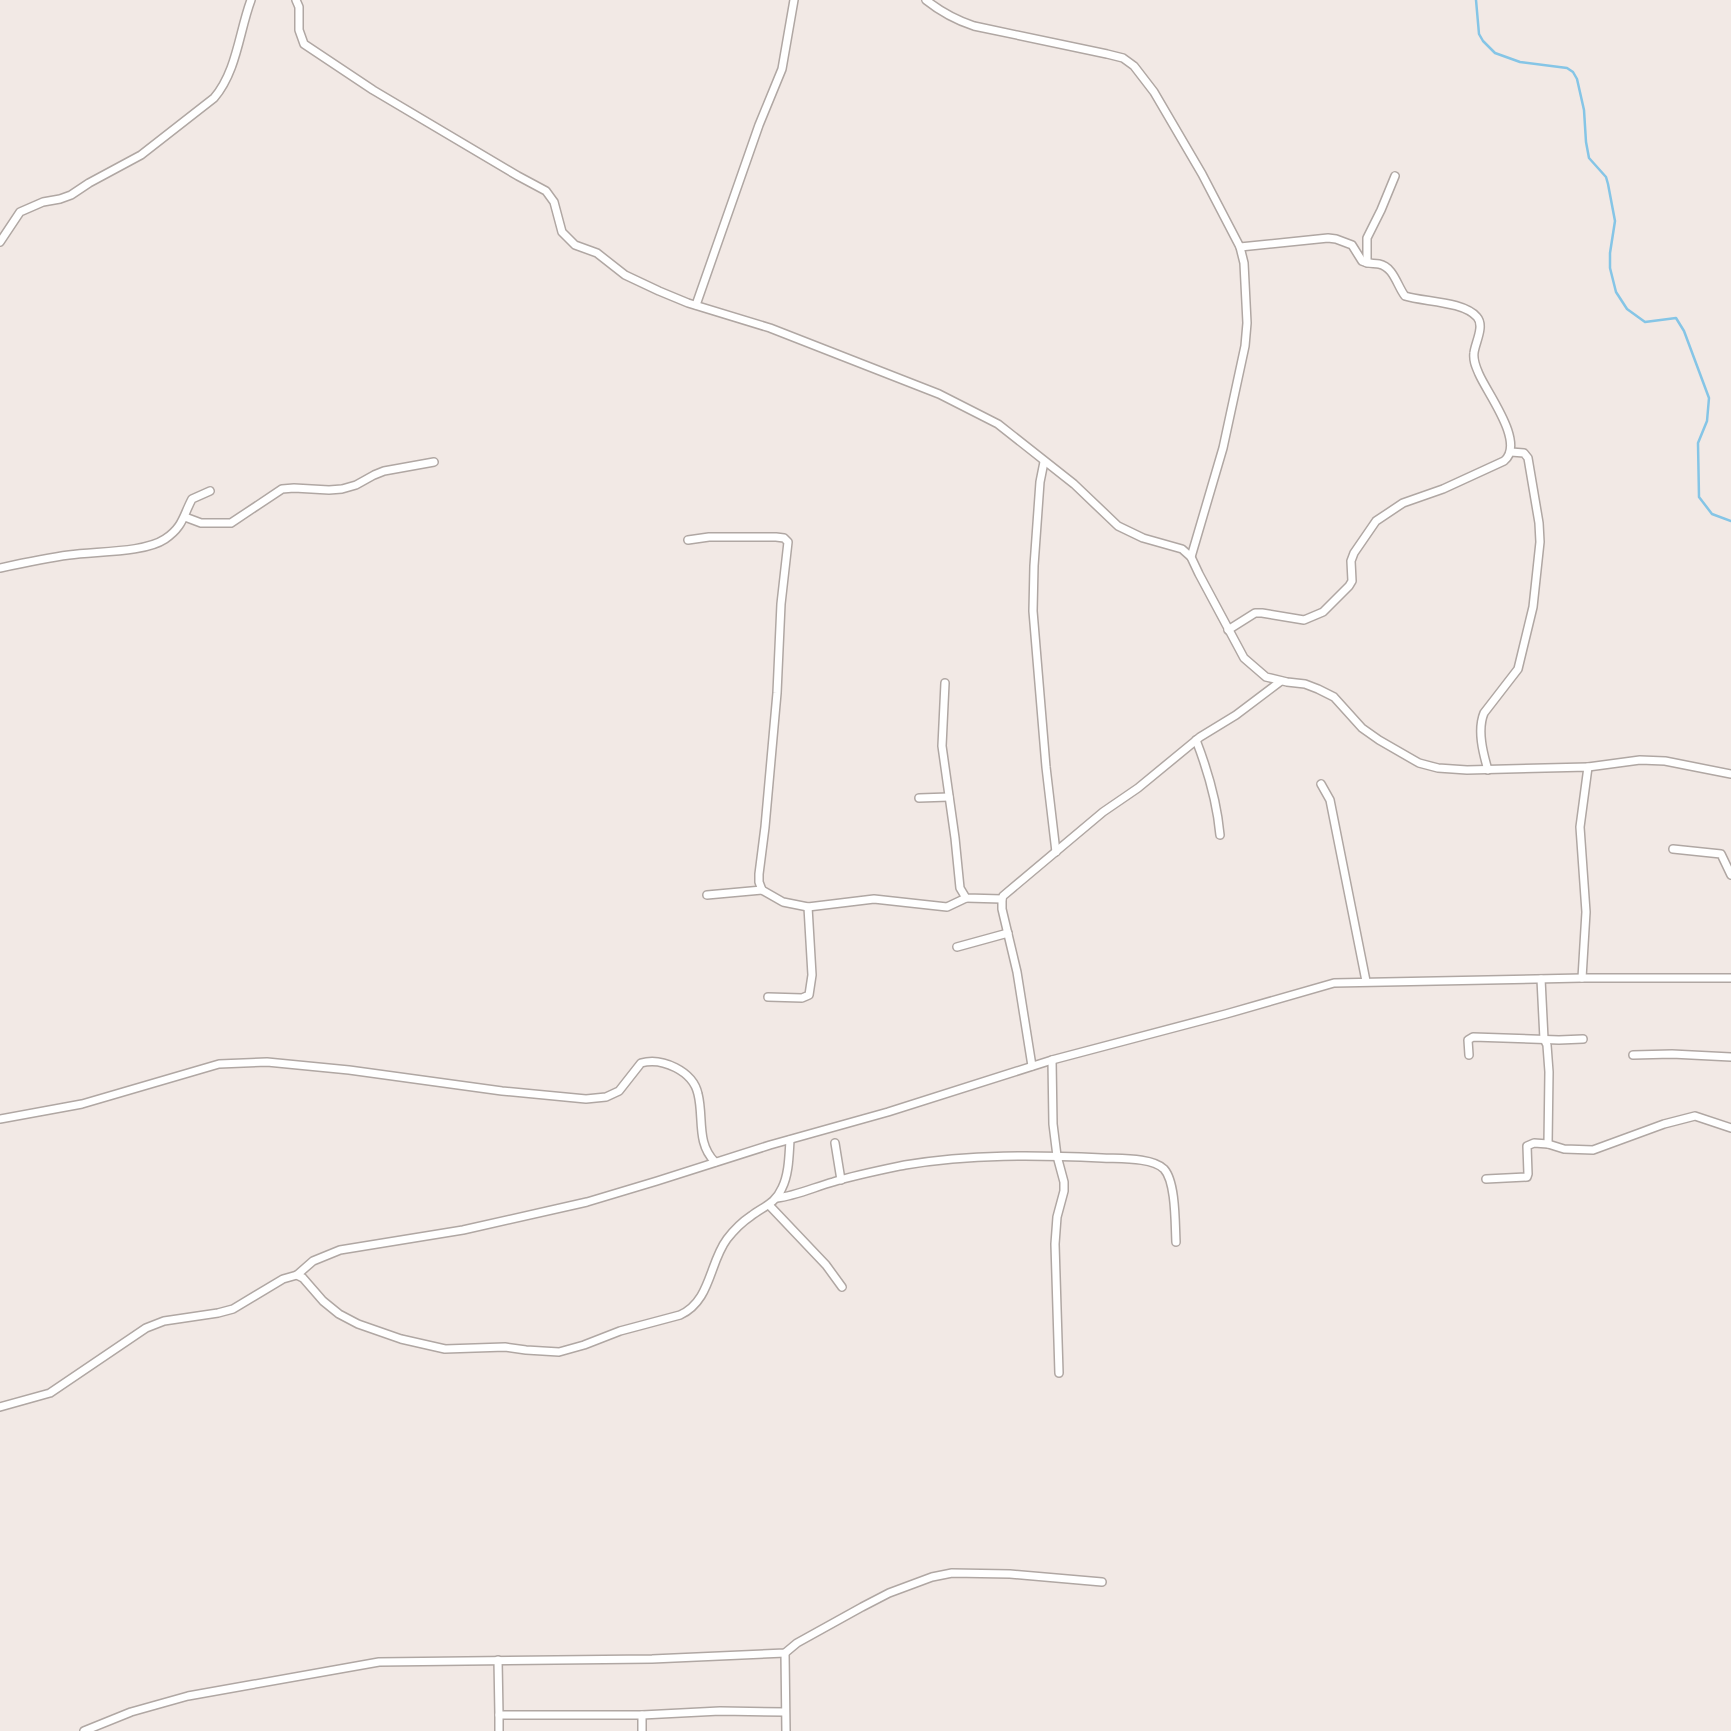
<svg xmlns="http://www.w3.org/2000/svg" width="1731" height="1731" font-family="Signika,sans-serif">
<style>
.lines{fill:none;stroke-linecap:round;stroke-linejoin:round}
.stream{stroke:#85c5e6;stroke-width:2.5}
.minor-casing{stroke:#b0a7a3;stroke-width:10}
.minor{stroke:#fff;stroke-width:7}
</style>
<rect width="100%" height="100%" fill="#f2e9e5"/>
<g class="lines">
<path class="stream" d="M1476 0 1479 34 1483 41 1495 53 1520 62 1567 68 1573 72 1577 79 1584 110 1586 142 1589 158 1606 177 1608 184 1615 221 1610 253V268L1616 292 1627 309 1645 322 1676 318 1684 331 1709 398 1707 421 1698 443 1699 497 1712 514 1731 521"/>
<defs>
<g id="minor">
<path d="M296 0 299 7V30L304 44 373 90 518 176 546 191 554 202 562 232 575 245 597 253 625 275 659 291 688 303 770 328 939 394 998 424 1074 484 1118 526 1143 538 1182 549 1191 557 1199 574 1244 658 1266 677 1287 682 1305 684 1318 689 1334 697 1362 728 1379 740 1419 763 1438 768 1467 770 1588 767 1580 827 1586 912 1582 978"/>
<path d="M926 0C941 12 956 20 974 26L1107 54 1123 58 1134 66 1154 92 1202 174 1240 247 1244 263 1247 323 1245 346 1223 448 1191 557"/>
<path d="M0 242 20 212 43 202 60 199 71 195 89 183 141 155 214 98C237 71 239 32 251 0"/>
<path d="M1367 263V238L1381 210 1395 176"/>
<path d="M696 305 759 125 782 69 794 0"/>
<path d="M1044 462 1040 482 1034 566 1033 611 1046 767 1056 852"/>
<path d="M185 517 201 523H231L282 489 294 488 329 490 342 489 356 485 374 475 384 471 434 462"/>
<path d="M688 540 709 537H776L784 538 788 542 781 604 777 693 765 827 759 874V882L762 890 783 902 808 907 874 899 947 907 966 898"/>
<path d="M0 568C23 563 46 558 69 555 96 551 144 553 165 539 183 527 183 516 192 499L210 491"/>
<path d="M1228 630 1255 613H1262L1304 620 1323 612 1349 586 1352 581 1351 561 1354 553 1376 521 1403 503 1443 489 1504 461C1526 443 1487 393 1479 374 1476 367 1473 361 1474 353 1475 343 1485 326 1477 317 1463 301 1424 302 1405 296 1397 286 1394 267 1379 264 1373 263 1368 264 1362 261L1352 245 1336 239 1328 238 1240 247"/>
<path d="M945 683 942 746 955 838 960 888 966 898 1002 899"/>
<path d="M1196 740C1208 771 1217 802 1220 835"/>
<path d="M1588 767 1640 760 1665 761 1731 774"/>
<path d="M1488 770C1483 753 1477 730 1484 713L1518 669 1533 607 1540 542 1539 523 1528 458 1524 453 1511 452"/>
<path d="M1321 784 1330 800 1366 981"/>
<path d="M919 798 949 797"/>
<path d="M1673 849 1721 854 1731 875"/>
<path d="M707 895 762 890"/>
<path d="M957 947 1008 933"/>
<path d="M768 997 802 998 809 995 812 975 808 907"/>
<path d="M1469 1055 1468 1040 1473 1037 1559 1040 1583 1039"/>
<path d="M1633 1055 1672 1054 1731 1057"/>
<path d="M1052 1060 1053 1124 1057 1156 1064 1182V1191L1057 1217 1055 1244 1059 1373"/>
<path d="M1032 1066 1017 972 1002 909V899L1003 896 1103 812 1138 788 1200 737 1236 715 1281 681"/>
<path d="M0 1119 82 1104 219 1064 267 1062 349 1070 502 1091 586 1099 606 1097 619 1091 641 1063C662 1057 693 1071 698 1094 704 1118 696 1143 715 1162"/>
<path d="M835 1143 841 1180"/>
<path d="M1548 1144 1564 1149 1593 1150 1664 1124 1695 1116 1731 1128"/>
<path d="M1486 1179 1527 1177 1528 1174 1527 1146 1534 1143 1548 1144 1549 1072 1547 1045 1544 1039 1541 979"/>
<path d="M777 1198C795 1196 815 1187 833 1182 856 1175 881 1170 905 1165 971 1154 1036 1155 1102 1158 1119 1159 1152 1157 1164 1169 1176 1182 1175 1224 1176 1242"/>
<path d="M769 1205 826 1265 842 1287"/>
<path d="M297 1275 313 1261 340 1250 463 1230 587 1202 657 1181 770 1145 888 1112 1052 1060 1226 1014 1334 983 1582 978H1731"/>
<path d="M0 1407 50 1393 146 1328 164 1321 218 1313 233 1309 283 1279 297 1275 303 1278 323 1301 339 1314 358 1324 401 1339 445 1349 505 1347 526 1350 559 1352 584 1345 620 1331 680 1315C711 1301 709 1263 727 1239 734 1230 742 1222 751 1216 764 1206 775 1204 782 1188 789 1174 789 1155 790 1140"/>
<path d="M785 1653 786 1731"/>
<path d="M498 1660 499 1715H642L720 1711 785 1712"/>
<path d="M499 1715V1731"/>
<path d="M642 1715V1731"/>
<path d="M84 1731 131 1712 188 1696 379 1662 652 1659 785 1653 797 1643 862 1607 889 1593 932 1577 952 1573 1010 1574 1102 1582"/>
</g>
</defs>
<use href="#minor" class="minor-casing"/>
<use href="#minor" class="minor"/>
</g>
</svg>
